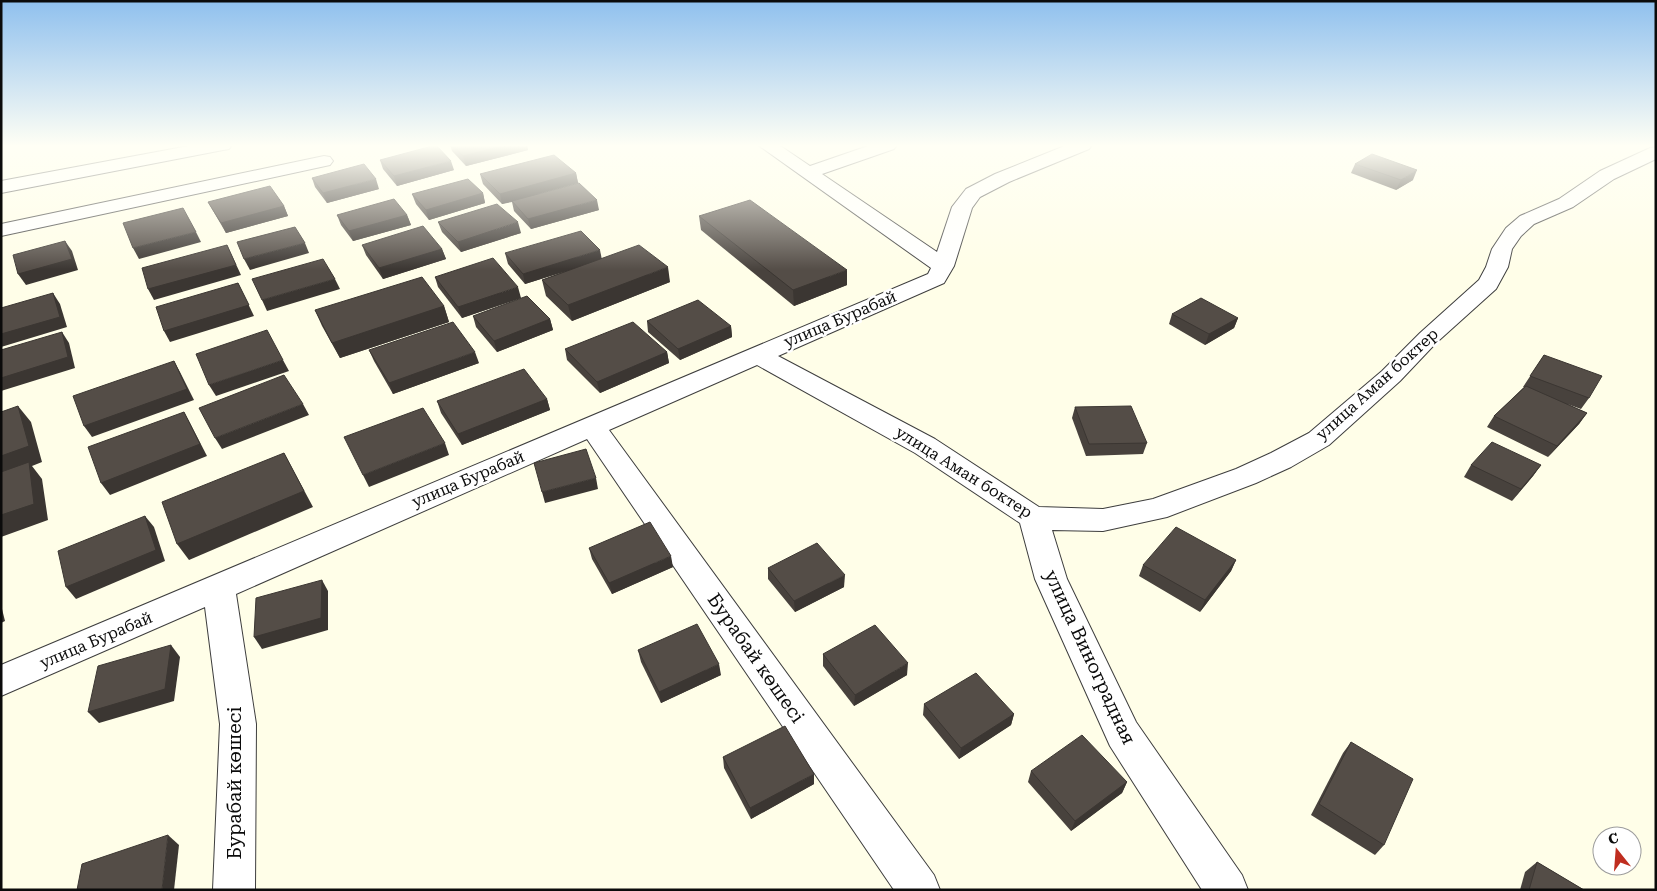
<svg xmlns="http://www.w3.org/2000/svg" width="1657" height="891" font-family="'Roboto Serif',serif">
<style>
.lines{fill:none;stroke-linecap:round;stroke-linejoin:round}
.minor-casing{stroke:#3e3e3e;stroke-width:2}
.minor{fill:#fff;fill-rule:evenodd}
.wall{fill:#48423d}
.shaded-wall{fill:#3b3632}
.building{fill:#544d47;stroke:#3b3632}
.labels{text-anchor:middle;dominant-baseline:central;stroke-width:5;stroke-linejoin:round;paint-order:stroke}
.street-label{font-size:16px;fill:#0b0b0b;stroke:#fff}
.near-street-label{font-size:19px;fill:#0b0b0b;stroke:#fff}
</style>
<rect width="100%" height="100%" fill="#fffee8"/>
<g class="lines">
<defs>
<g id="minor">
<path d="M194 145H232L229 149 223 150 1 193V181Z"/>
<path d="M758 145H779L810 166 871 145H897L894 149 822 174 937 252 952 207 966 189 995 174 1067 145H1092L1089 149 1009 182 980 197 972 208 954 266 944 283 778 356 935 439 1039 507 1103 509 1153 499 1236 469 1271 453 1309 433 1382 371 1420 333 1479 280 1486 267 1492 249 1506 228 1520 216 1559 199 1600 171 1650 148 1656 147V159L1614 179 1573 207 1534 224 1521 236 1512 249 1508 267 1496 289 1436 343 1400 381 1329 445 1291 467 1256 483 1167 517 1103 531 1052 530 1067 579 1136 722 1242 875 1248 890H1202L1110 746 1035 579 1020 523 915 453 757 365 609 430 934 875 940 890H894L587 439 236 594 256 724 255 890H213L220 724 205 607 1 696V665L928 274 931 268Z"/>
<path d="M324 156 330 157 333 161 330 165 1 236V224Z"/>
</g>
</defs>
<use href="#minor" class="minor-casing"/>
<use href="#minor" class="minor"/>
</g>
<g class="wall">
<path d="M450 145H527L528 150 466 166 452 151Z"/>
<path d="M380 160 454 170 397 186 383 169Z"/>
<path d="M1355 164 1413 180 1396 190 1351 173Z"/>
<path d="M576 173 578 183 537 194 599 210 531 229 514 211 512 202 502 204 483 184 480 174Z"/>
<path d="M312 178 379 189 327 203 315 187Z"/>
<path d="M483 193 485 203 429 220 416 204 412 194Z"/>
<path d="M208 202 284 206 288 216 226 233Z"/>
<path d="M337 215H407L411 225 353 241 341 225Z"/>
<path d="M699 216 847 285 794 306 701 230Z"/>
<path d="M438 222 521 233 461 252 442 232Z"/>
<path d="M362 245 442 249 446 259 383 279 366 255Z"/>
<path d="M505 253 602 259 670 282 572 321 546 296 542 280 566 271 525 284 508 264Z"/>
<path d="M435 277 521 298 462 318 438 287Z"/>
<path d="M444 306 449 322 340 358 322 326 315 310Z"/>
<path d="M1172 314 1238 318 1234 328 1205 345 1169 324Z"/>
<path d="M473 316 550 319 553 330 497 352 476 327Z"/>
<path d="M647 321 731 326 732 337 680 360 648 332Z"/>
<path d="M565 349 667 352 669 363 600 393 567 360Z"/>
<path d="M369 350 479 363 393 394 374 361Z"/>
<path d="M1544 355 1589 398 1581 409 1567 404 1587 413 1579 424 1548 457 1487 427 1494 416 1524 387H1523Z"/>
<path d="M547 399 550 410 462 445 441 413 437 401Z"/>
<path d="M1075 407 1147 443 1143 454 1086 456 1072 418Z"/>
<path d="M1471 465H1541L1533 476 1512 501 1464 477Z"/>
<path d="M589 548 673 567 612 594 592 559Z"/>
<path d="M1236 560 1231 571 1200 612 1139 576 1143 565Z"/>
<path d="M768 568 844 587 795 612 768 579Z"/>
<path d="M638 650 721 675 661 703 641 662Z"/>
<path d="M823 654 907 675 854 706 823 666Z"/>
<path d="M924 704 1014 714 1011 725 959 759 923 715Z"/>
<path d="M1351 742 1384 845 1375 855 1311 815 1343 753Z"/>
<path d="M723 757 814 784 751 819 724 768Z"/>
<path d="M1031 771 1127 782 1122 793 1071 831 1028 782Z"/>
<path d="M1537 862 1584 890H1520L1525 872Z"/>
</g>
<g class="shaded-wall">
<path d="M506 145H527L528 150 466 166 463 156Z"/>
<path d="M451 161 454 170 397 186 394 176Z"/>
<path d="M1417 170 1413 180 1396 190 1401 180Z"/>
<path d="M576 173 578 183 502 204 500 194Z"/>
<path d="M376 179 379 189 327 203 323 193Z"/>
<path d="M483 193 485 203 429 220 426 210Z"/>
<path d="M597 200 599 210 531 229 528 219Z"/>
<path d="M284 206 288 216 226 233 221 223Z"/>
<path d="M407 215 411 225 353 241 349 231Z"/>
<path d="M518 222 521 233 461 252 458 242Z"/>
<path d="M196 232 201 242 139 259 133 248Z"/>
<path d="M65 241 72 251 78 270 26 285 18 274Z"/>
<path d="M305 243 309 253 250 270 244 259Z"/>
<path d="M227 245 241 275 154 300 148 289Z"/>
<path d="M442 249 446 259 383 279 379 268Z"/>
<path d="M600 250 602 260 525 284 523 274Z"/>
<path d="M668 267 670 282 572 321 568 305Z"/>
<path d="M847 270V285L794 306 793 290Z"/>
<path d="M335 279 340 289 267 311 262 300Z"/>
<path d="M238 283 254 316 170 342 164 331Z"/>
<path d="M518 287 521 298 462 318 458 307Z"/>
<path d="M53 293 60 304 67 327 1 347V334Z"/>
<path d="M444 306 449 322 340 358 332 343Z"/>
<path d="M1238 318 1234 328 1205 345 1209 334Z"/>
<path d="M550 319 553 330 497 352 494 341Z"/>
<path d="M731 326 732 337 680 360 678 349Z"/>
<path d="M62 332 69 343 75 368 1 391V378Z"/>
<path d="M475 352 479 363 393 394 389 383Z"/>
<path d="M667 352 669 363 600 393 597 382Z"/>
<path d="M283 360 289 371 216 396 209 385Z"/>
<path d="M174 361 180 372 194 400 92 437 84 426Z"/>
<path d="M547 399 550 410 462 445 458 434Z"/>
<path d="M303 404 309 415 222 449 215 438Z"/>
<path d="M18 406 31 422 42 462 32 466 42 479 48 520 1 537V456Z"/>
<path d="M184 412 190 423 207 456 110 495 101 483Z"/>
<path d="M1587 413 1579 424 1548 457 1557 446Z"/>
<path d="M445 443 449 455 369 487 363 475Z"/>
<path d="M284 453 313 507 189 560 177 544Z"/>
<path d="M1541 465 1533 476 1512 501 1521 489Z"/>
<path d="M596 478 598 489 545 503 542 492Z"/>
<path d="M145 516 154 527 165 561 76 599 66 587Z"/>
<path d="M671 556 673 567 612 594 609 583Z"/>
<path d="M1236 560 1231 571 1200 612 1205 600Z"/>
<path d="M845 575 844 587 795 612 794 601Z"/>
<path d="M322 580 328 591V630L262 649 254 637Z"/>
<path d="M1 605 5 621 1 623Z"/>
<path d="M171 645 180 657 174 701 99 723 88 712Z"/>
<path d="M908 663 907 675 854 706 855 695Z"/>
<path d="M719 664 721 675 661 703 659 692Z"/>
<path d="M1014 714 1011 725 959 759 961 748Z"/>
<path d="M814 774V784L751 819 750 808Z"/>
<path d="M1127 782 1122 793 1071 831 1075 821Z"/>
<path d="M168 835 179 845 174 890H162Z"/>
</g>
<g class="building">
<path d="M436 145 451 161 394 176 380 160Z"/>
<path d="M453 145H506L463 156Z"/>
<path d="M1372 154 1417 170 1401 180 1355 164Z"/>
<path d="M554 155 576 173 500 194 480 174Z"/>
<path d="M364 164 376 179 323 193 312 178Z"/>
<path d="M468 179 483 193 426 210 412 194Z"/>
<path d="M579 183 597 200 528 219 512 201Z"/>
<path d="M270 186 284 206 221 223 208 202Z"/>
<path d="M394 199 407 215 349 231 337 215Z"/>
<path d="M750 200 847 270 793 290 699 216Z"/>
<path d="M497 204 518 222 458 242 438 222Z"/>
<path d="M183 208 196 232 133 248 123 223Z"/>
<path d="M423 226 442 249 379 268 362 245Z"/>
<path d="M295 227 305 243 244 259 237 242Z"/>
<path d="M581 231 600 250 523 274 505 253Z"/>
<path d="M65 241 72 259 18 274 13 255Z"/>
<path d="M227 245 236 265 148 289 142 268Z"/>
<path d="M639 245 668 267 568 305 542 280Z"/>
<path d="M493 258 518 287 458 307 435 277Z"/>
<path d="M323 259 335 279 262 300 252 279Z"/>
<path d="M422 277 444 306 332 343 315 310Z"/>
<path d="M238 283 249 305 164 331 156 307Z"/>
<path d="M53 293 60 317 1 334V308Z"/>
<path d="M527 296 550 319 494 341 473 316Z"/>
<path d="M1201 298 1238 318 1209 334 1172 314Z"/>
<path d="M698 300 731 326 678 349 647 321Z"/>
<path d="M453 322 475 352 389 383 369 350Z"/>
<path d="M633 322 667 352 597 382 565 349Z"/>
<path d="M267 330 283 360 209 385 196 354Z"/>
<path d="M62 332 68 357 1 378V350Z"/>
<path d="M1544 355 1602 376 1589 398 1530 376Z"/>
<path d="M174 361 187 389 84 426 73 396Z"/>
<path d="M524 369 547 399 458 434 437 401Z"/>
<path d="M284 375 303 404 215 438 199 408Z"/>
<path d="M1526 386 1587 413 1557 446 1494 416Z"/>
<path d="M18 406 29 446 1 456V412Z"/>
<path d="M1131 406 1147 443 1089 444 1075 407Z"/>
<path d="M423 408 445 443 363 475 344 437Z"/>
<path d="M184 412 200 444 101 483 88 447Z"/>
<path d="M1492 442 1541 465 1521 489 1471 465Z"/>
<path d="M586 449 596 478 542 492 534 463Z"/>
<path d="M284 453 304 491 177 544 162 502Z"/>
<path d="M29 462 34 504 1 515V472Z"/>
<path d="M145 516 156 550 66 587 58 551Z"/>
<path d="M650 522 671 556 609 583 589 548Z"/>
<path d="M1176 527 1236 560 1205 600 1143 565Z"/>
<path d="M817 543 845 575 794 601 768 568Z"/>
<path d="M322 580 321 618 254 637 256 598Z"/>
<path d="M697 624 719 664 659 692 638 650Z"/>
<path d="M875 625 908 663 855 695 823 654Z"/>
<path d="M171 645 165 689 88 712 98 666Z"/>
<path d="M976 673 1014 714 961 748 924 704Z"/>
<path d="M785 726 814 774 750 808 723 757Z"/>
<path d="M1082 735 1127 782 1075 821 1031 771Z"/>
<path d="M1351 742 1413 779 1384 845 1319 804Z"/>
<path d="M168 835 162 890H77L82 864Z"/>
<path d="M1537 862 1584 890H1529Z"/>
</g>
<linearGradient id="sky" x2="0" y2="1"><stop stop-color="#8fc0ee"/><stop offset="0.54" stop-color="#fffff5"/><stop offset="1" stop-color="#fffff5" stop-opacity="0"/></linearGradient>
<rect width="1657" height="270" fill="url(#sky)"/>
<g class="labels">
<g class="street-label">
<text transform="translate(840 319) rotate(-23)">улица Бурабай</text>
<text transform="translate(1377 384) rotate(-42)">улица Аман боктер</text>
<text transform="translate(964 472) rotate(32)">улица Аман боктер</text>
<text transform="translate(468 479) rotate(-23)">улица Бурабай</text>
<text transform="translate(96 640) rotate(-23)">улица Бурабай</text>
</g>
<g class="near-street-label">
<text transform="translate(1090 657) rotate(65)">улица Виноградная</text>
<text transform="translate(756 658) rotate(55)">Бурабай көшесі</text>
<text transform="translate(234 783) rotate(-90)">Бурабай көшесі</text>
</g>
</g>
<rect width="1657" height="891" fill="none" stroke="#0b0b0b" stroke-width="5"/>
<g transform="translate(1617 851) rotate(343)"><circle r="24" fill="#ffffff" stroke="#9d9d9d"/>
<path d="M0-4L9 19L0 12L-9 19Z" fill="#bf2d1f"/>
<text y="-8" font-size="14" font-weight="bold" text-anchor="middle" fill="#0b0b0b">С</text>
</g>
</svg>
